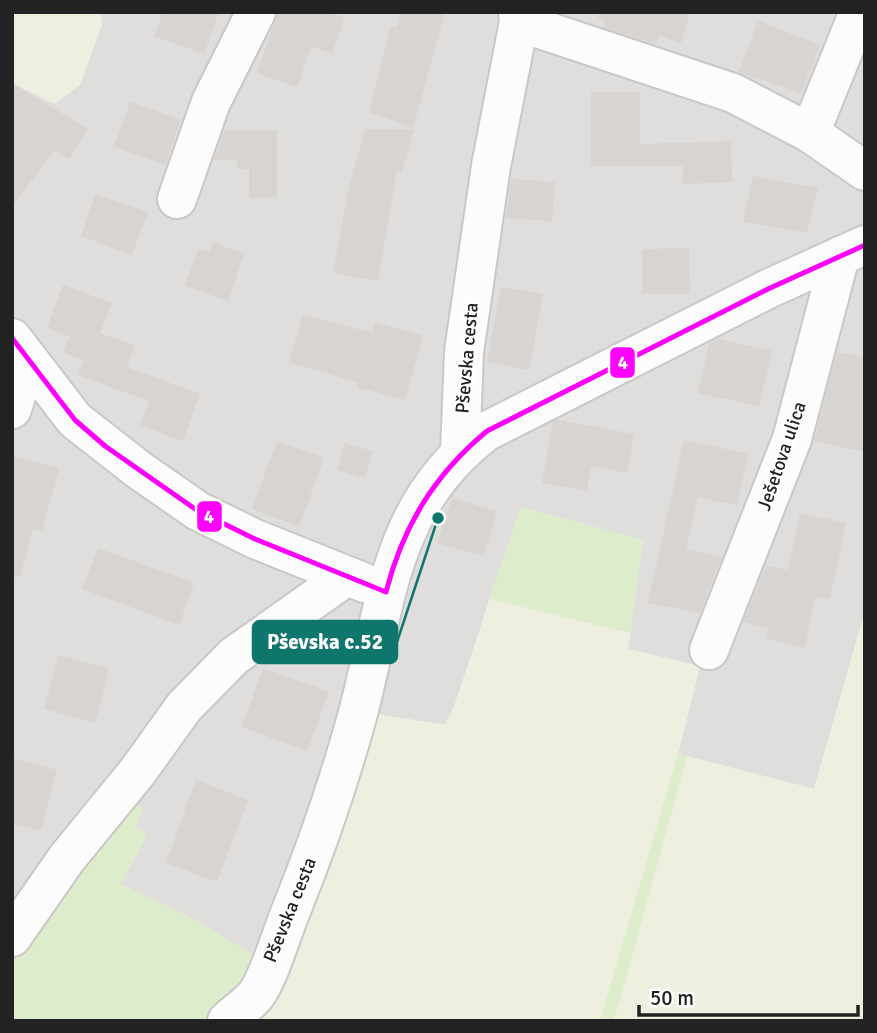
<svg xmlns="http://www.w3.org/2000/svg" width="877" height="1033" font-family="Signika,sans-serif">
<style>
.residential{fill:#dfdedc}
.farmland{fill:#efefdf}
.grass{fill:#ddeccb}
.building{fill:#d7d4d2}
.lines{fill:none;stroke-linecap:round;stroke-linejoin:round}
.minor-casing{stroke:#c9c8c7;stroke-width:42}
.minor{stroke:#fdfcfc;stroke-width:38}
.bus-1-casing{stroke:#fff;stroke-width:10}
.bus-1{stroke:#f0f;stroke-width:5}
.labels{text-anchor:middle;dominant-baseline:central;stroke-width:6;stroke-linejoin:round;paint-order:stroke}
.street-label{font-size:19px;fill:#222;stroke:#fff}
.leader{fill:none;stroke:#0f766e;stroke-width:2.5}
.callout-dot{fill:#0f766e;stroke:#fff;stroke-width:2.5}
.callout{fill:#0f766e;stroke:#0f766e;stroke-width:2.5}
.callout-label{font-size:21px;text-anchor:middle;font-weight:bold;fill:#fff}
.line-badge{stroke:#fff;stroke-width:2.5}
.badge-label{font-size:19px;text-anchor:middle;font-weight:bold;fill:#fff}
</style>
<rect width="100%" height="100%" fill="#f0eeeb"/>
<path class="residential" d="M12 12H865V611L814 789 678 754 700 666 628 649 643 540 521 507 451 715 445 725 377 715 255 956 193 919 120 884 147 835 12 961Z"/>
<g class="farmland">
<path d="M12 12H101L102 25 80 85 54 104 12 83Z"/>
<path d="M489 599 630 633 628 649 700 666 678 754 600 1021H263L377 714 445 725 461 693Z"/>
<path d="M865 611V1021H613L687 756 814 789Z"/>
</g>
<g class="grass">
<path d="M521 507 643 540 630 633 489 599Z"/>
<path d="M678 754 687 756 624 986 613 1021H600Z"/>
<path d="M130 802 143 808 136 825 147 835 121 884 193 919 255 956 233 1021H12V961L44 913Z"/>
</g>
<g class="building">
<path d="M163 12H219L204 54 154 36Z"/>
<path d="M278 12H328L344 18 332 54 311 46 297 87 257 73Z"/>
<path d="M401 12H445L413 128 369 112 391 26 397 27Z"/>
<path d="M599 12H690L681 43 659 36 656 44 602 27 604 20 598 18Z"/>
<path d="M758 21 820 45 801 93 739 72Z"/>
<path d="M12 83 88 129 69 159 55 150 12 206Z"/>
<path d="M591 92H640V144L731 141 732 182 683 184V166H591Z"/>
<path d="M130 102 181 120 165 165 114 147Z"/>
<path d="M365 129H414L402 172 397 171 378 281 333 273 348 191Z"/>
<path d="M277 130V197L249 198V169H237V160H214L224 131Z"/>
<path d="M753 176 818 188 807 233 743 222Z"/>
<path d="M511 179 555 182 552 221 506 218Z"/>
<path d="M95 194 148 212 132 255 81 236Z"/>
<path d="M213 242 244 254 228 301 185 286 198 249 210 252Z"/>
<path d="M689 248 690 294H642V249Z"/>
<path d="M63 285 112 303 100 333 135 346 127 367 200 394 183 441 140 425 149 401 78 375 84 360 63 352 69 336 47 328Z"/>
<path d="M501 287 543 294 529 370 487 362Z"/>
<path d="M303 314 372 333 375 322 423 336 405 400 357 387 358 382 289 363Z"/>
<path d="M718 339 772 351 759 406 698 393 709 344Z"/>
<path d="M837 352 865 358V452L814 441Z"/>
<path d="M557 420 634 434 627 473 591 466 587 491 542 483 553 422Z"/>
<path d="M684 440 748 454 737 505 698 497 686 549 722 557 700 613 648 603Z"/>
<path d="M277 441 324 458 299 527 252 509Z"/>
<path d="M344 443 372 451 365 478 337 470Z"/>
<path d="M12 456 59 468 42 531 33 529 20 577 12 576Z"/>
<path d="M452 498 497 511 484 556 437 543Z"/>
<path d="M800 513 846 523 830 599 816 596 804 648 766 639 769 628 743 622 766 566 788 570Z"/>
<path d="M98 548 194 583 179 625 82 589Z"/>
<path d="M59 655 109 668 95 723 44 709Z"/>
<path d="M263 668 329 692 307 751 242 727Z"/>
<path d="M12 758 57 770 41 830 12 823Z"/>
<path d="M196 780 248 800 217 882 166 863Z"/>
</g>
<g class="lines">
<defs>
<g id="minor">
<path d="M859 12 810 133 865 171"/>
<path d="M519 22 733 93 810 133"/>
<path d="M177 199 211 102 256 12"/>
<path d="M12 338 75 420 139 470 198 511 255 539 365 583"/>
<path d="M12 409 27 359"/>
<path d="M460 452 464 352 491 166 519 22 518 12"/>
<path d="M709 650 792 439 840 256"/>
<path d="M12 937 67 858 138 771 184 707 234 656 347 576"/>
<path d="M227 1021C236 1013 247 1005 255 996 268 981 283 929 292 908 317 846 339 782 357 717 387 606 387 506 487 431L768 289 865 245"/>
</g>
</defs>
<use href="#minor" class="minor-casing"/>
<use href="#minor" class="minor"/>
<defs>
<path id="bus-1" d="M12 338 75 420 105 446 198 511 255 539 386 592C403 526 434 475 487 431L768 289 865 245"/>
</defs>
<use href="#bus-1" class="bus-1-casing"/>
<use href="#bus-1" class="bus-1"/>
</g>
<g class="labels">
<g class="street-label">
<text transform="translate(467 358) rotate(-85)">Pševska cesta</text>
<text transform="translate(782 456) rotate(-71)">Ješetova ulica</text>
<text transform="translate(290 910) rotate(-68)">Pševska cesta</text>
</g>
</g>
<path class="leader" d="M438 518L397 642"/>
<circle class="callout-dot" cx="438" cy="518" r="7"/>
<rect class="callout" x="253" y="621" width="144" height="42" rx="7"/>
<g class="callout-label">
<text x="325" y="649">Pševska c.52</text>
</g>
<g class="line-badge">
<rect x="609" y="346" width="27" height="33" rx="7" fill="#f0f"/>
<rect x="196" y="500" width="27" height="33" rx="7" fill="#f0f"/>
</g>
<g class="badge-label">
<text x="623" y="369">4</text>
<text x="209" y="523">4</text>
</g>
<rect width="877" height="1033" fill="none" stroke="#222222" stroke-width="28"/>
<path d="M639 1005v10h219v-10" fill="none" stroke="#222222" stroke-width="3.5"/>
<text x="650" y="1005" font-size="21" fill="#222222" stroke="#ffffff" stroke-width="5" paint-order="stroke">50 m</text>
</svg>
